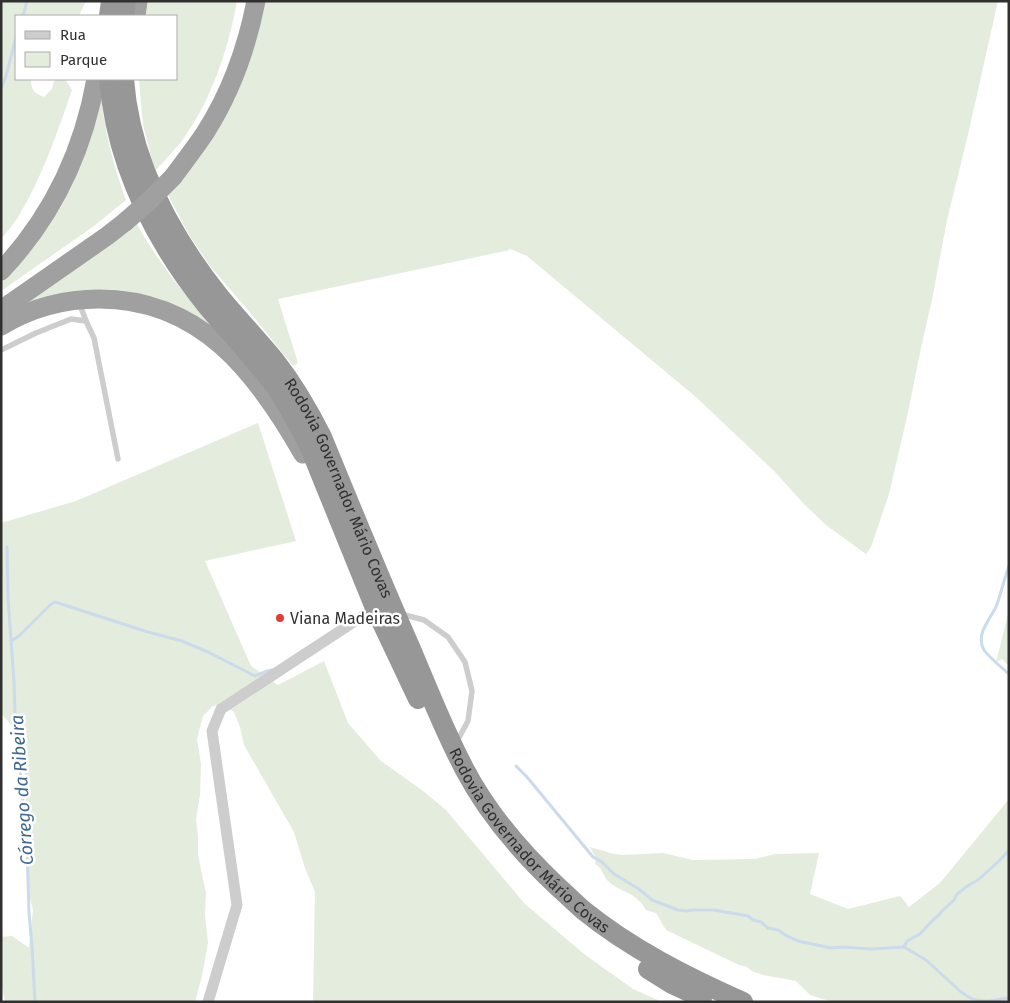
<svg xmlns="http://www.w3.org/2000/svg" width="1010" height="1003" font-family="'Fira Sans',sans-serif">
<style>
.green{fill:#e4ecde}
.lines{fill:none;stroke-linecap:round;stroke-linejoin:round}
.stream{stroke:#cbdbec;stroke-width:3}
.service{stroke:#cdcdcd;stroke-width:5.5}
.minor{stroke:#cdcdcd;stroke-width:11}
.trunk{stroke:#a0a0a0;stroke-width:19}
.motorway{stroke:#979797;stroke-width:20}
.trunk-bridge{stroke:#a0a0a0;stroke-width:19}
.poi-dot{fill:#e33c36;stroke:#fff;stroke-width:2}
.labels{text-anchor:middle;dominant-baseline:central;stroke-width:5;stroke-linejoin:round;paint-order:stroke}
.street-label{font-size:16px;fill:#303030;stroke:#fff}
.poi-label{font-size:16px;fill:#303030;stroke:#fff;text-anchor:start}
.water-label{font-size:18px;font-style:italic;fill:#3e6891;stroke:#fff}
</style>
<rect width="100%" height="100%" fill="#fff"/>
<g class="green">
<path d="M1 1H87L85 3 79 16H16V79H31C31 90 34 93 44 97L52 89 54 81 56 79H65L72 90C57 133 42 178 18 217 13 225 7 232 1 239Z"/>
<path d="M146 1H237C228 51 211 101 181 142 173 152 164 161 155 171L143 125 139 79H176V16H144Z"/>
<path d="M263 1H998L967 139 947 220 932 300 921 348 907 417 889 494 871 547 866 554 826 525 804 504 774 471 697 398 527 256 508 248 510 250 278 299 298 363 293 366 252 315 210 266 189 235 166 191 176 180Z"/>
<path d="M99 86C104 125 112 163 126 200L94 226 1 291V277L19 258Z"/>
<path d="M135 220C153 256 184 294 211 324L207 328 149 301 11 313Z"/>
<path d="M258 423 296 541 205 561 251 666 278 685 324 661 348 723 381 761 423 791 446 810 525 904 584 954 633 989 662 1002H313L315 892 305 868 294 832 244 745 240 727 234 712 224 705 213 706 203 716 197 739 201 764 200 795 196 819 198 836V855L206 893 205 915 208 943 202 976 195 1002H5L1 982V937L12 936 29 948 33 910 28 890 24 750 9 722 1 714V523L76 501Z"/>
<path d="M1009 611V666L1002 659 996 662Z"/>
<path d="M1009 799V1002H833L810 995 796 981 763 975 752 971 747 967 739 965 666 930 656 913 646 910C644 907 642 903 639 901 631 892 618 890 609 882 603 877 603 868 595 864L596 859 590 847 614 854 623 855 663 853 693 860 755 859 775 854 819 853 810 894 848 909 900 896 909 907 940 883Z"/>
</g>
<g class="lines">
<g class="stream">
<path d="M23 16 27 1"/>
<path d="M1 89 6 76 16 37"/>
<path d="M7 547 8 598 14 682 15 713 27 848 29 913 32 946 35 1002"/>
<path d="M1009 566C1004 579 1001 594 996 607 990 619 975 635 984 650 989 657 1002 668 1009 674"/>
<path d="M11 641 19 636 50 605 55 602 148 632 182 641 208 652 255 676 267 671 272 670"/>
<path d="M516 766 527 777 593 857 602 862 614 874 639 889 652 900 678 910 686 911 693 910H714L748 916 753 920 761 922 768 928 778 930 787 936 798 941 831 948 843 947 871 949 904 947 926 960 961 992 972 999 976 1000 988 1001 1009 998"/>
<path d="M904 947 907 941 920 934 933 920 939 915 942 911 954 900 957 894 969 885 978 880 999 861 1009 850"/>
</g>
<g class="service">
<path d="M79 302 86 321"/>
<path d="M1 350 36 333 71 319 86 321 94 338 118 459"/>
<path d="M401 614 424 620 448 637 465 662 472 691 468 721 456 743"/>
</g>
<path class="minor" d="M208 1002 237 905 212 731 221 709 375 608"/>
<g class="trunk">
<path d="M136 16 138 1"/>
<path d="M173 177C184 162 195 148 205 133 230 94 247 47 256 1"/>
<path d="M1 271C52 217 83 152 96 79"/>
<path d="M1 310 107 236 125 222"/>
<path d="M1 326C31 308 64 299 99 299 201 299 257 373 303 454"/>
</g>
<g class="motorway">
<path d="M109 16 111 1"/>
<path d="M124 16 126 1"/>
<path d="M109 79C116 164 154 240 207 306 230 333 255 359 276 387 288 405 298 424 308 443L375 608 418 699"/>
<path id="s1" d="M124 79C130 160 169 233 219 296 237 318 258 340 276 362 294 385 309 411 322 437 351 508 380 579 411 649 428 689 444 731 465 770 488 814 522 853 558 887 567 895 575 903 583 910 631 949 687 977 743 1002"/>
<path d="M648 969 672 984 702 998"/>
</g>
<path class="trunk-bridge" d="M125 222 149 201 173 177"/>
</g>
<circle class="poi-dot" cx="280" cy="618" r="5"/>
<g class="labels">
<g class="street-label">
<text stroke="none"><textPath href="#s1" startOffset="469">Rodovia Governador Mário Covas</textPath></text>
<text stroke="none"><textPath href="#s1" startOffset="874">Rodovia Governador Mário Covas</textPath></text>
</g>
<g class="poi-label">
<text x="290" y="618">Viana Madeiras</text>
</g>
<g class="water-label">
<text transform="translate(22 790) rotate(-94)">Córrego da Ribeira</text>
</g>
</g>
<rect width="1010" height="1003" fill="none" stroke="#303030" stroke-width="5"/>
<rect x="15" y="15" width="162" height="65" fill="#ffffff" stroke="#acacac"/>
<rect x="25" y="31" width="25" height="8" fill="#cdcdcd" stroke="#acacac"/>
<text x="60" y="40" font-size="15" fill="#303030">Rua</text>
<rect x="25" y="52" width="25" height="15" fill="#e4ecde" stroke="#acacac"/>
<text x="60" y="65" font-size="15" fill="#303030">Parque</text>
</svg>
